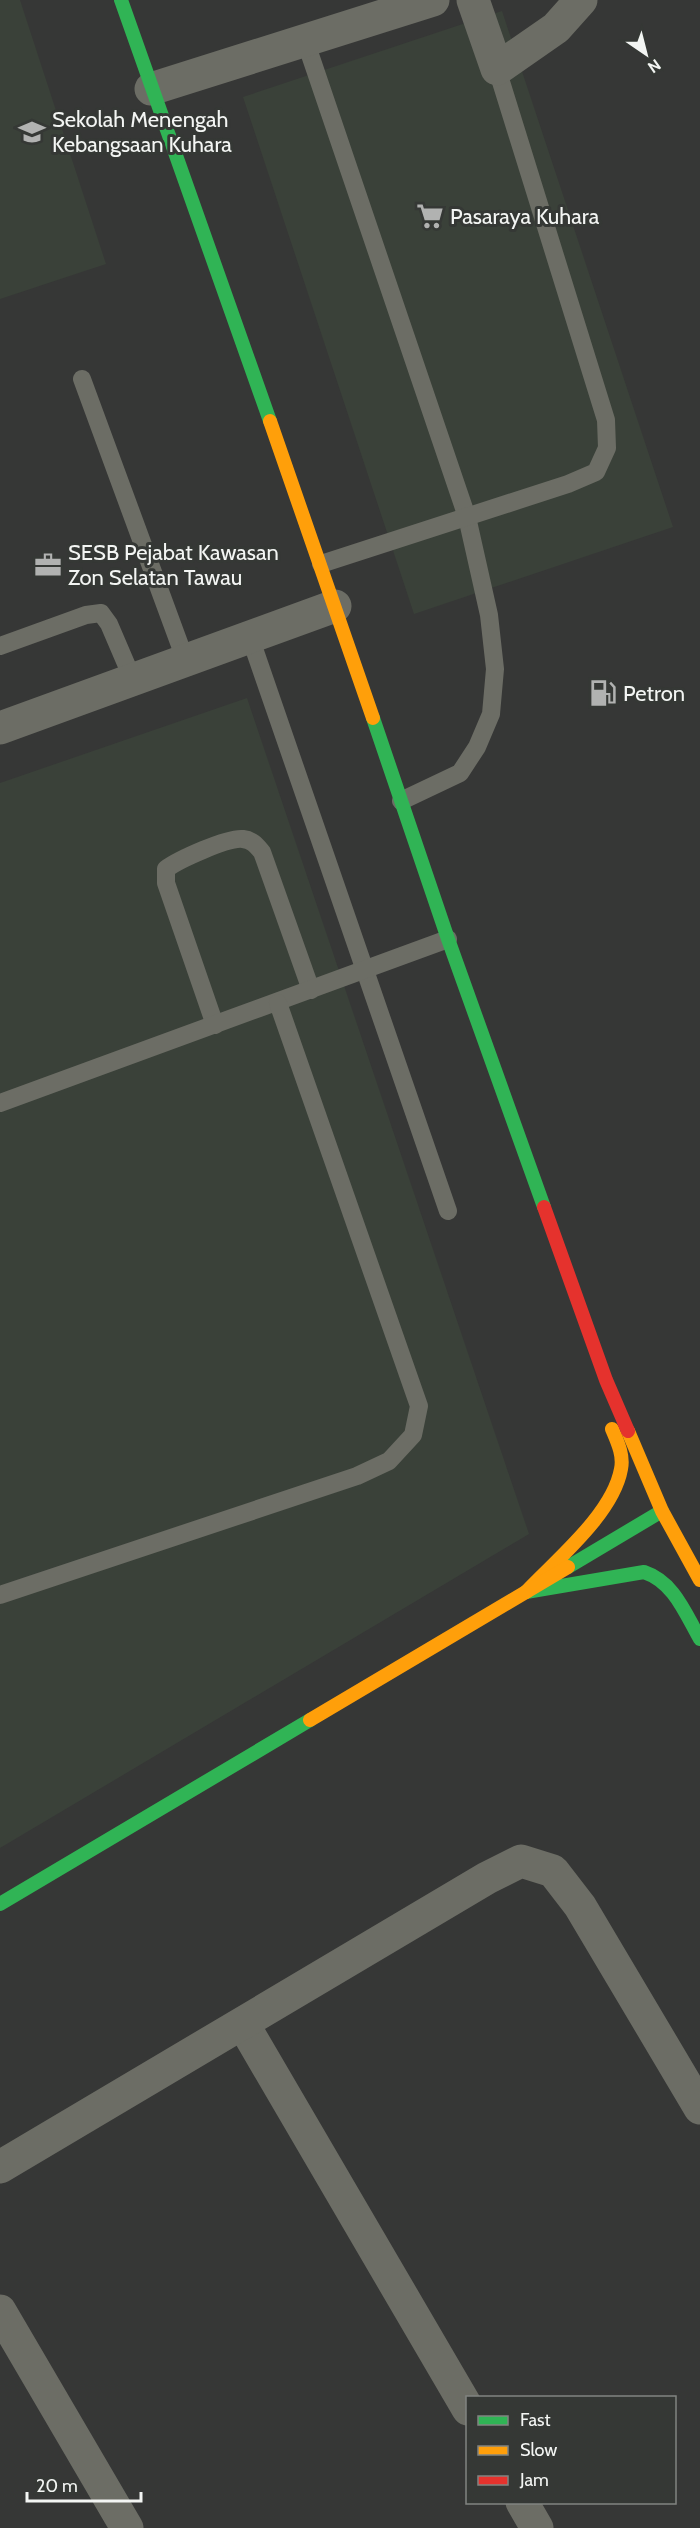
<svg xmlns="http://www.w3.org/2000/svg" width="700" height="2528" font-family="Cabin,sans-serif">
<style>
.built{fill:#3a4139}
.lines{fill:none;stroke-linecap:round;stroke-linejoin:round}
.lane{stroke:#6c6d65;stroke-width:18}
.street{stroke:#6c6d65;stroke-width:33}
.fast{stroke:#30b455;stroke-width:14}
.slow{stroke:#ff9f0a;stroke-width:14}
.jam{stroke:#e5322d;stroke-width:14}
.labels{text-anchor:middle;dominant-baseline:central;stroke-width:6;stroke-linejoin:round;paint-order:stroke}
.poi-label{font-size:22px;fill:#f3f5f3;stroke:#353835;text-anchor:start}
</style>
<rect width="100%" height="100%" fill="#363736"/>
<g class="built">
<path d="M0 0H20L106 264 0 299Z"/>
<path d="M502 11 673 527 414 614 243 97Z"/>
<path d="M247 698 529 1534 0 1848V783Z"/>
</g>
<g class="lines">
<g class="lane">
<path d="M305 40 467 517 489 615 495 669 491 714 477 747 460 773 401 801"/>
<path d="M82 379 185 659"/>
<path d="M321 564 568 484 596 472 607 448 606 420 497 69"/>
<path d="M250 637 448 1211"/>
<path d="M0 646 86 615 101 613 109 624 133 680"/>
<path d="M215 1025 166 883V869C178 860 228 837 243 839 252 840 256 845 262 852L311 990"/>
<path d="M0 1103 448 939"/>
<path d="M0 1595 357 1476 389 1461 413 1435 419 1406 278 1003"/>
</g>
<g class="street">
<path d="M473 0 497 69 556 28 581 0"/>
<path d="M151 89 433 0"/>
<path d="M0 728 335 606"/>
<path d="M243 2024 468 2409"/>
<path d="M0 2167 487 1878 521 1861 553 1871 580 1906 700 2108"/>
<path d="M0 2311 127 2528"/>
<path d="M522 2502 537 2528"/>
</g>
<g class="fast">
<path d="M121 0 270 421"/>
<path d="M373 718 448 939 544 1207"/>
<path d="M568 1567 662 1511"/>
<path d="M526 1592 644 1572C674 1582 685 1613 700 1639"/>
<path d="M0 1904 310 1720"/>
</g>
<g class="slow">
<path d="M270 421 373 718"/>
<path d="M628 1431 662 1511 700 1580"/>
<path d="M526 1592C556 1560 613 1514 621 1469 624 1455 617 1441 612 1429"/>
<path d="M310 1720 568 1567"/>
</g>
<path class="jam" d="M544 1207 606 1380 628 1431"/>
</g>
<defs>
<symbol id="school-bare" viewBox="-9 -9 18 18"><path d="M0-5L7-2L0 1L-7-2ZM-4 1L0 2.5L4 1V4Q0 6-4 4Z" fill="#b1b2b1" stroke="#353835" stroke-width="2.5" paint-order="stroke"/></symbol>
<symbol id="supermarket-bare" viewBox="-9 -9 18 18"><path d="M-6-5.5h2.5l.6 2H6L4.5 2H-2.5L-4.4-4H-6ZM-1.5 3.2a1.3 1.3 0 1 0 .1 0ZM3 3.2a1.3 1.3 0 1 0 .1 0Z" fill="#b1b2b1" stroke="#353835" stroke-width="2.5" paint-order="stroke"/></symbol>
<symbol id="office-bare" viewBox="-9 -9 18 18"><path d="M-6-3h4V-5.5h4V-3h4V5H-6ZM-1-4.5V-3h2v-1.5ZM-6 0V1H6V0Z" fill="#b1b2b1" stroke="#353835" stroke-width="2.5" paint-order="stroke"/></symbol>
<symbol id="fuel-bare" viewBox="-9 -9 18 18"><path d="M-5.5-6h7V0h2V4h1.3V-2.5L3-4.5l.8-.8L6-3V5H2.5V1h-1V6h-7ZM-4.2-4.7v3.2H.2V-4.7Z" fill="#b1b2b1" stroke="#353835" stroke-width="2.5" paint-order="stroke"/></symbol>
</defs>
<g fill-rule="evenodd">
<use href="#school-bare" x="13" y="113" width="38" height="38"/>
<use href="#supermarket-bare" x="411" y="197" width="38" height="38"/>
<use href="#office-bare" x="29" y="546" width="38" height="38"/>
<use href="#fuel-bare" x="584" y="674" width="38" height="38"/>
</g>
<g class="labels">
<g class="poi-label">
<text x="52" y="119">Sekolah Menengah<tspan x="52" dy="25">Kebangsaan Kuhara</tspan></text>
<text x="450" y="216">Pasaraya Kuhara</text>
<text x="68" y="552">SESB Pejabat Kawasan<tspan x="68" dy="25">Zon Selatan Tawau</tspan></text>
<text x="623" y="693">Petron</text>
</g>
</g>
<rect x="466" y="2396" width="210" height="108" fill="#353835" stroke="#818481" stroke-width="1.5"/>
<rect x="478" y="2416" width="30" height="9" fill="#30b455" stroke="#818481" stroke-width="1.5"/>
<text x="520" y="2426" font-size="18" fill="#f3f5f3">Fast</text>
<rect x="478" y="2446" width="30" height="9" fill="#ff9f0a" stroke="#818481" stroke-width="1.5"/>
<text x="520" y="2456" font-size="18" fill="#f3f5f3">Slow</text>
<rect x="478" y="2476" width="30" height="9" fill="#e5322d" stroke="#818481" stroke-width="1.5"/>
<text x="520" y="2486" font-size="18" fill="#f3f5f3">Jam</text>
<g transform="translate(646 54) rotate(145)" stroke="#353835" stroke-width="4.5" paint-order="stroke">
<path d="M0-4.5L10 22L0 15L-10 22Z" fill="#f3f5f3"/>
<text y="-9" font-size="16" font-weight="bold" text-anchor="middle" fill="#f3f5f3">N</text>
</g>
<path d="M27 2492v9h114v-9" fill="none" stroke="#f3f5f3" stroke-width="3"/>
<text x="36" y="2492" font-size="18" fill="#f3f5f3" stroke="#353835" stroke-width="4.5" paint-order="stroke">20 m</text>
</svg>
